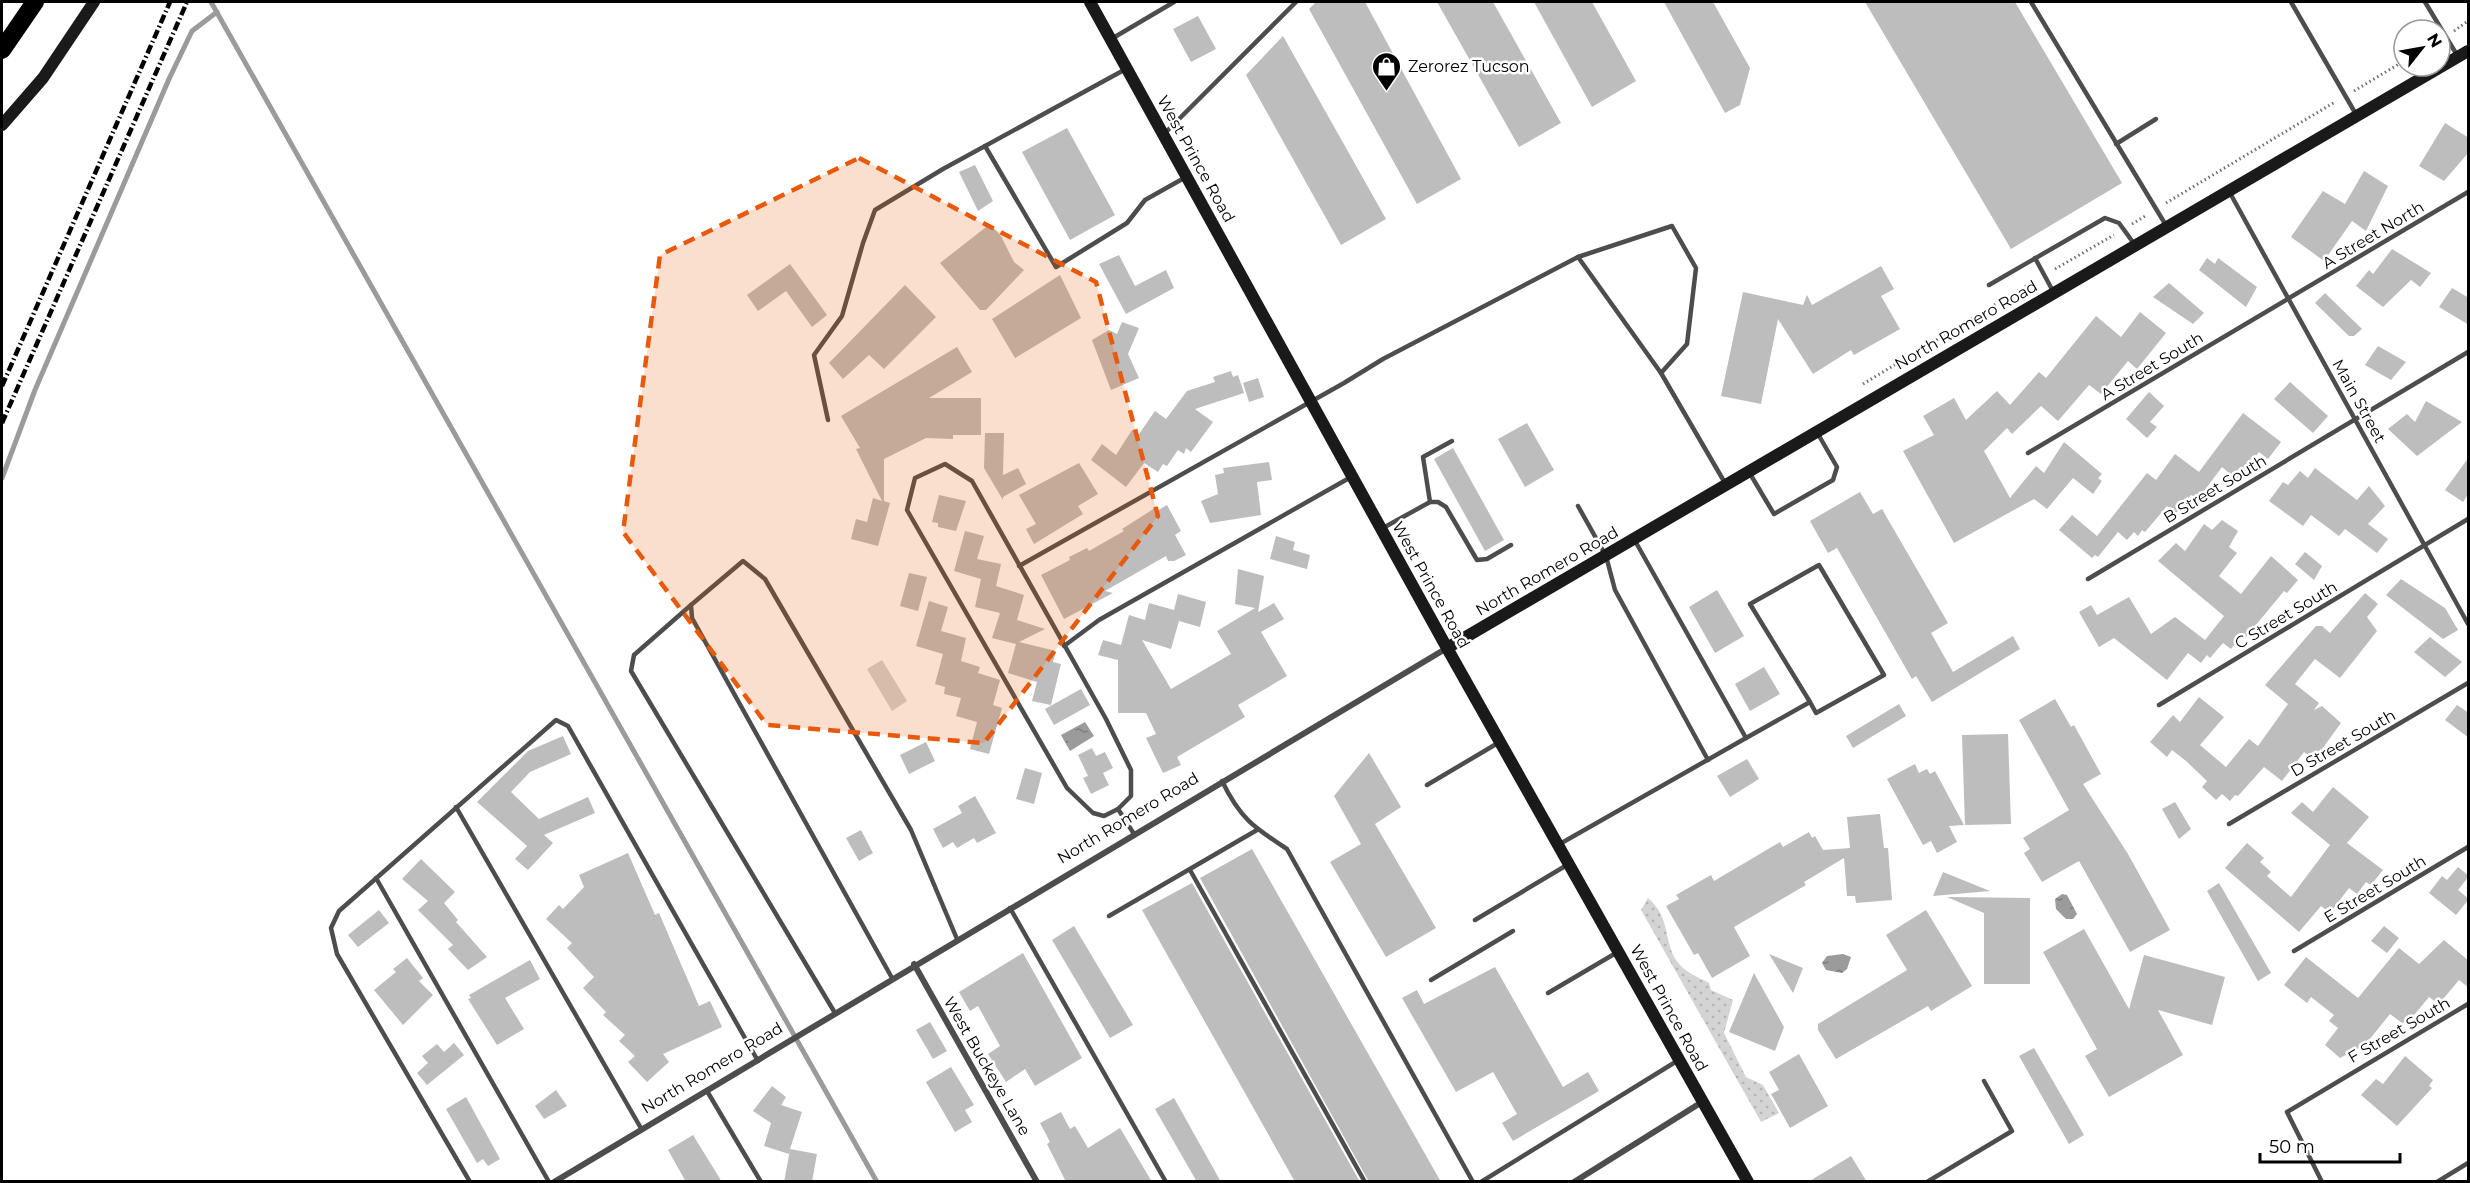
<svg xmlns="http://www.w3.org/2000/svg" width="2470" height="1183" font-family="Montserrat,sans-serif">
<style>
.grass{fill:url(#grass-dots)}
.park{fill:#d4d4d4}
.water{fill:url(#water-ripples)}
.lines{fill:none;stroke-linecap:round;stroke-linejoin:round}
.stream{stroke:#9b9b9b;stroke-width:5}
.building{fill:#bdbdbd}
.path{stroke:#6f6f6f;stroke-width:3;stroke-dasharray:1.5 3;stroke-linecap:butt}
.lane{stroke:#4d4d4d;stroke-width:4.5}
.street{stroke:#4d4d4d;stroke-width:6}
.secondary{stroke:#1a1a1a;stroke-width:12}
.highway{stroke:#000;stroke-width:18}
.rail{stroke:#000;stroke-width:4.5;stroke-dasharray:9 3 1.5 3;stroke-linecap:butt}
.marked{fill:#e8590c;fill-opacity:0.2;stroke:#e8590c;stroke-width:4.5;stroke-dasharray:12 8;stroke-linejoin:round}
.labels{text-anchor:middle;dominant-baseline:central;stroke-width:5;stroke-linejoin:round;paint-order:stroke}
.poi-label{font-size:16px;fill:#000;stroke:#fff;text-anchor:start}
.street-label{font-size:16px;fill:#000;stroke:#fff}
</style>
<defs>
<pattern id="grass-dots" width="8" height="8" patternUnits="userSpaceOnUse" patternTransform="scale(1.5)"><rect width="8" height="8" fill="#d4d4d4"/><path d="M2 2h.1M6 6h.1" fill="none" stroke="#b4b4b4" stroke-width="1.8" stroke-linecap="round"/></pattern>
<pattern id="water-ripples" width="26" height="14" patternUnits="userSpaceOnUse" patternTransform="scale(1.5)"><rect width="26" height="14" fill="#9b9b9b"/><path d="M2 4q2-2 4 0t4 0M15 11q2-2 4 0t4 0" fill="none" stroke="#7c7c7c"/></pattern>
</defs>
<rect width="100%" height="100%" fill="#fff"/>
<path class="grass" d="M1648 898C1673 919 1662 946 1680 965 1687 973 1700 978 1709 983L1711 990 1733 1000 1724 1033 1746 1077 1763 1085 1779 1113 1761 1122 1641 910Z"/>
<path class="park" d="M882 660 907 701 892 711 867 669Z"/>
<g class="water">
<path d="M1085 722 1094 736 1070 751 1061 735Z"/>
<path d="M2062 894 2067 895 2077 914 2073 919H2066L2056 909 2055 899Z"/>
<path d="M1843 954 1851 957 1847 969 1842 973 1826 970 1822 963 1827 956Z"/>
</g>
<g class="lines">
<g class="stream">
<path d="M211 2 877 1182"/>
<path d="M2 478 35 390 169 79 192 31 217 12"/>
</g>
</g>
<g class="building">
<path d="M1316 2H1365L1461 179 1417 204 1309 9Z"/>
<path d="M1437 2H1493L1561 123 1519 147Z"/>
<path d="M1534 2H1592L1636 81 1592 107Z"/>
<path d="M1664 2H1713L1750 68 1740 105 1725 113Z"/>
<path d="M1865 2H2015L2122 183 2011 249Z"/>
<path d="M1198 16 1216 49 1191 62 1173 29Z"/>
<path d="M1283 36 1386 219 1341 245 1246 75Z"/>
<path d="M2445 123 2469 138V152L2444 181 2419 166Z"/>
<path d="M1067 128 1115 215 1070 240 1022 152Z"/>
<path d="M975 165 993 201 978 211 959 172Z"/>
<path d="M2364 171 2388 186 2366 231 2352 221 2324 261 2291 237 2323 191 2345 204Z"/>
<path d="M990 224 1001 236 1014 262 1024 270 986 310H980L940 263Z"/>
<path d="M2392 249 2431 273 2420 287 2411 280 2383 307 2356 286 2369 270 2373 274Z"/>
<path d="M1119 255 1135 286 1166 270 1174 288 1126 314 1099 264Z"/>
<path d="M2207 258 2215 264 2218 258 2257 287 2246 307 2199 270Z"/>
<path d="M790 264 827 315 812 327 786 291 758 311 747 295Z"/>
<path d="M1881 266 1894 289 1881 296 1900 329 1854 355 1851 350 1813 374 1778 319 1761 404 1721 396 1743 292 1803 305 1807 295 1812 305Z"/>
<path d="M1060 275 1081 318 1015 358 992 319Z"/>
<path d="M2169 283 2204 313 2193 324 2153 297Z"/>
<path d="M905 285 936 317 884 369 869 355 843 379 829 363Z"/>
<path d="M2452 288 2469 298V325L2439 307Z"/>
<path d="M2325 293 2362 329 2354 336H2349L2315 303Z"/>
<path d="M2140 312 2166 333 2137 369 2128 361 2101 394 2089 385 2058 421 2041 406 2012 434 2007 428 1984 451 2010 498 2036 466 2044 473 2064 442 2102 474 2098 478 2102 481 2093 494 2073 478 2047 509 2034 499 1954 543 1903 451 1934 435 1923 416 1954 398 1966 420 1997 391 2010 405 2039 372 2046 378 2096 316 2121 337Z"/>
<path d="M1122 322 1139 328 1128 354 1139 378 1111 390 1092 340 1109 330 1117 334Z"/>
<path d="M2378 346 2406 362 2391 380 2365 365Z"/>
<path d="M957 347 972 372 929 398H981V435H953V439L926 438 884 459V501L890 503 878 546 851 539 856 519 867 522 873 498 882 501 856 449 860 448 841 416Z"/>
<path d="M1231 371 1233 377 1238 375 1244 393 1195 409 1213 422 1191 452 1186 448 1184 454 1178 450 1167 466 1163 464 1158 472 1144 463 1126 487 1091 460 1102 444 1116 455 1132 430 1139 434 1155 411 1166 419 1187 391 1215 382 1213 377Z"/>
<path d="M1258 378 1264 397 1249 402 1243 383Z"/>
<path d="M2290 382 2328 416 2313 433 2274 399Z"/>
<path d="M2149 392 2164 406 2150 422 2157 427 2147 438 2126 419Z"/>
<path d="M2426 401 2462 422 2417 456 2388 429 2407 414 2415 422Z"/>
<path d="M2243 413 2281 442 2268 459 2259 452 2237 480 2222 467 2198 499 2191 495 2176 513 2167 506 2145 532 2142 530 2138 536 2134 532 2127 540 2118 532 2098 557 2095 555 2092 558 2059 530 2072 515 2097 536 2147 473 2156 480 2175 454 2199 472Z"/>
<path d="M1527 423 1554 470 1525 487 1498 439Z"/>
<path d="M985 433H1004L1003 475 1018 468 1026 484 1003 497V500L984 468Z"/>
<path d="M1453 448 1504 540 1485 551 1434 459Z"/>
<path d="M2469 457V493L2463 502 2445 490Z"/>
<path d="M1269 462 1272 480 1257 482 1261 515 1210 523 1201 501 1218 494 1215 475 1224 473 1223 468Z"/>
<path d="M1079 463 1098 494 1078 506 1083 514 1034 544 1026 529 1036 524 1019 495Z"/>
<path d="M2315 468 2357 500 2369 486 2385 506 2368 524 2388 539 2377 553 2345 529 2339 536 2311 515 2303 526 2269 501 2283 482 2288 485 2300 471 2308 478Z"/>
<path d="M1860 492 1873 514 1882 509 1948 623 1931 633 1953 672 2013 636 2020 649 1932 702 1916 676 1912 679 1837 548 1828 553 1810 521Z"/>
<path d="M939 495 966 501 956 531 938 527V523L932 522Z"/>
<path d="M1167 505 1181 531 1175 535 1186 555 1174 561H1168L1166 556 1105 591 1113 593 1064 619 1041 575 1070 560 1069 557 1087 548 1089 551 1124 531 1122 529 1155 508 1157 511Z"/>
<path d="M2222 520 2238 531 2229 547 2237 553 2219 576 2241 594 2271 556 2298 580 2287 593 2284 591 2246 637 2243 634 2231 649 2223 643 2210 658 2207 655 2201 663 2188 653 2167 680 2114 638 2099 647 2079 612 2091 605 2097 615 2129 597 2151 634 2175 617 2205 640 2224 616 2158 561 2176 543 2185 551 2204 524 2212 530Z"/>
<path d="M965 531 984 536 977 559 1001 564 996 586 1024 595 1017 620 1045 629 1019 642 1056 651 1053 662 1061 664 1051 705 1032 701 1037 682 1008 673 1016 644 992 638 1000 613 975 607 981 579 954 571Z"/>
<path d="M1276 536 1295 542 1293 550 1310 555 1307 569 1270 559Z"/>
<path d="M2305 552 2322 566 2314 580 2295 564Z"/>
<path d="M1238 569 1264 576 1258 612 1274 603 1284 619 1261 632 1287 676 1238 705 1245 717 1177 757 1181 765 1163 773 1146 738 1156 734 1146 713H1118V660L1098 655 1103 640 1121 645 1129 615 1145 620 1149 603 1174 610 1178 594 1206 602 1200 627 1179 621 1171 649 1142 640 1171 689 1231 654 1217 631 1255 608 1235 604Z"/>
<path d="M909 573 927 577 918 611 900 606Z"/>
<path d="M2401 579 2445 608 2458 630 2443 639 2386 595Z"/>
<path d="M1717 590 1744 636 1715 653 1689 607Z"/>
<path d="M2365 593 2378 604 2367 617 2377 631 2340 678 2315 659 2295 684 2319 703 2314 710 2322 706 2341 723 2314 760 2304 752 2282 781 2264 767 2238 796 2235 795 2230 801 2222 794 2216 800 2202 787 2207 781 2186 761 2172 750 2167 757 2150 742 2173 715 2180 722 2199 697 2224 717 2200 745 2226 767 2249 739 2258 746 2288 704 2265 685 2316 626H2322L2330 633Z"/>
<path d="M929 601 948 607 941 631 966 638 961 661 980 667 978 673 1000 680 993 705 1002 708 989 754 970 749 977 722 956 716 961 698 944 694 945 687 935 684 943 654 916 646Z"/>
<path d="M2430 637 2462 662 2445 677 2414 652Z"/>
<path d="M1764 667 1780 694 1750 711 1735 684Z"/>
<path d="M1081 689 1090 705 1054 725 1045 709Z"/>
<path d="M2055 699 2071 727 2074 725 2101 774 2083 784 2128 854 2170 930 2130 952 2079 861 2042 882 2024 853 2030 849 2023 838 2069 810 2019 720Z"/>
<path d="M1899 704 1906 716 1853 748 1846 736Z"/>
<path d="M2457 705 2469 713V738L2445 720Z"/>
<path d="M2008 734 2011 824 1965 825 1962 735Z"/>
<path d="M563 736 571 754 530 772 511 792 539 819 588 797 595 813 544 835 553 843 528 870 515 859 527 846 477 802 528 751Z"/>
<path d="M926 742 935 761 909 774 900 755Z"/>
<path d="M1092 748 1096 756 1105 752 1113 768 1103 773 1109 785 1091 794 1083 778 1088 776 1078 755Z"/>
<path d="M1369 753 1401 807 1375 824 1436 928 1386 957 1330 862 1361 844 1334 796Z"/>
<path d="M1747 759 1759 779 1730 797 1717 776Z"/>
<path d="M1915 764 1919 773 1927 769 1930 774 1935 771 1964 825 1949 826 1957 842 1937 853 1931 841 1923 845 1887 779Z"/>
<path d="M1025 768 1042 773 1034 804 1016 799Z"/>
<path d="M2333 787 2369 817 2347 843 2383 870 2371 885 2366 882 2357 894 2349 888 2330 913 2321 906 2299 932 2225 868 2247 843 2264 858 2260 862 2271 872 2267 876 2291 897 2330 845 2291 813 2302 802 2313 812Z"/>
<path d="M975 796 996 833 977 843 974 838 957 848 953 842 943 848 933 829 962 813 958 806Z"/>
<path d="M2175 802 2191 829 2179 839 2162 809Z"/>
<path d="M1880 814 1884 848H1888L1892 900 1856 903 1855 896H1847L1844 858 1804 882 1806 885 1734 927 1750 956 1712 978 1698 953 1694 955 1666 906 1679 899 1676 895 1711 875 1714 881 1780 842 1783 847 1809 832 1812 838 1815 836 1823 850 1850 848 1847 817Z"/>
<path d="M861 830 873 853 859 861 846 838Z"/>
<path d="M1252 849 1441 1182H1369L1200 878Z"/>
<path d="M628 853 655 915 659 913 699 1006 710 1001 722 1027 663 1054 669 1062 647 1082 628 1062 635 1056 619 1041 625 1035 603 1015 606 1012 583 988 594 977 567 948 572 943 546 919 559 905 563 909 584 887 579 875Z"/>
<path d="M421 859 455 892 444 903 458 920 456 922 487 957 468 970 448 949 453 945 418 910 428 901 402 879Z"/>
<path d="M2458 867 2469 876 2458 890 2469 899 2456 915 2429 893 2442 876 2447 880Z"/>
<path d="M1943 872 1990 891 1933 896Z"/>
<path d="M1192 883 1360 1182H1295L1142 910Z"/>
<path d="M2219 883 2271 973 2258 981 2207 891Z"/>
<path d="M1947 897 2030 898V984H1984V913Z"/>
<path d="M379 910 389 923 358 947 348 935Z"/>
<path d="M1926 910 1972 986 1931 1011 1928 1006 1836 1059 1818 1030V1024L1907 970 1886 935Z"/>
<path d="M1074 926 1133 1025 1110 1038 1052 940Z"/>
<path d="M2384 926 2399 938 2387 953 2371 941Z"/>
<path d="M2084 929 2129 1009 2144 955 2225 977 2212 1025 2158 1010 2183 1055 2109 1097 2085 1056 2097 1049 2043 952Z"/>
<path d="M2444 940 2469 961V988L2459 980 2439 1004 2429 997 2410 1020 2402 1023 2390 1014 2365 1045 2340 1058 2325 1045 2338 1028 2329 1021 2334 1015 2311 997 2307 1003 2284 985 2306 957 2358 998 2399 948 2419 964Z"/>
<path d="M1023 953 1082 1058 1035 1086 1025 1069 1006 1082 988 1054 1000 1046 978 1006 970 1011 959 992Z"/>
<path d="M1769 954 1803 968 1793 993Z"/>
<path d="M407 958 423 978 419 981 433 995 403 1025 374 990 396 972 393 969Z"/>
<path d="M530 960 540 979 505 998 524 1029 497 1045 468 999 471 998 469 995Z"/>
<path d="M1495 967 1563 1087 1588 1072 1599 1091 1513 1141 1502 1123 1517 1114 1493 1072 1456 1092 1402 998 1417 990 1424 1004Z"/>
<path d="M1754 973 1784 1027 1775 1051 1729 1032Z"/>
<path d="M930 1022 947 1051 933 1059 916 1030Z"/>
<path d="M454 1043 464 1055 427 1085 417 1073 428 1063 422 1056 437 1044 444 1052Z"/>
<path d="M2034 1048 2084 1135 2069 1144 2019 1056Z"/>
<path d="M1799 1054 1828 1106 1790 1128 1771 1094 1779 1090 1769 1072Z"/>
<path d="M2405 1056 2433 1080 2429 1086 2432 1088 2397 1126 2361 1095 2376 1079 2383 1084Z"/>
<path d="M951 1067 974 1105 965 1110 972 1122 955 1132 926 1082Z"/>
<path d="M772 1086 786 1097 781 1105 802 1112 790 1149 817 1154 812 1182H784L790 1150 789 1154 764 1146 771 1123 753 1111Z"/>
<path d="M556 1090 567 1106 544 1119 535 1106Z"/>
<path d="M466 1097 500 1159 488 1166 483 1159 477 1163 446 1109Z"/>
<path d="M1174 1098 1221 1182H1197L1155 1109Z"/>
<path d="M1061 1112 1070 1129 1075 1126 1088 1148 1120 1128 1152 1182H1066L1047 1144 1050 1142 1040 1123Z"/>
<path d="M693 1135 722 1182H686L668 1150Z"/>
<path d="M1851 1156 1867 1182H1808Z"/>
</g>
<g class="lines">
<g class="path">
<path d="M2454 31 2468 21"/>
<path d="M2354 91 2404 61"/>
<path d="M2166 203 2335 102"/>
<path d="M2132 224 2147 215"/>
<path d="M2055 269 2114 235"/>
<path d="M1863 384 2036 280"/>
</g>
<g class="lane">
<path d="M2031 2 2167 227"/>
<path d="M2291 2 2357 116"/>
<path d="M2425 2 2457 55"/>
<path d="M1113 38 1174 2"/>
<path d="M1165 133 1296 2"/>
<path d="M2116 144 2156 119"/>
<path d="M985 146 1056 267 1127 223 1145 200 1186 177"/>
<path d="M2230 193 2468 624"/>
<path d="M1578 257 1672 226 1696 268 1687 344 1661 373"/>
<path d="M2035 258 2054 293"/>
<path d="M1989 285 2105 218 2119 223 2135 245"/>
<path d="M828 420 814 355 842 316 863 243 875 210 943 169 1124 70"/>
<path d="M2028 453 2468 192"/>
<path d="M945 464 972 481 1106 719 1131 770V796L1118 809 1104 816 1093 813 1067 788 907 510 915 478Z"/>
<path d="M1749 472 1774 514 1833 480 1837 467 1818 434"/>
<path d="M1430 502 1423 457 1452 441"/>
<path d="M1578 506 1606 556 1615 590 1708 760"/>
<path d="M1383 528 1430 502H1438L1446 507 1477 560 1487 559 1511 545"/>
<path d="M1019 566 1344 383 1383 359 1578 257 1661 373 1725 483"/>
<path d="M2088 579 2468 352"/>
<path d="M691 605 634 655 631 671 835 1013"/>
<path d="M1064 646 1099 620 1351 477"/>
<path d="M2159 705 2468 519"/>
<path d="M1746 738 1810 702 1816 713 1884 675 1819 565 1750 604 1810 702"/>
<path d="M1222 781C1240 818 1253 827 1287 849L1473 1182"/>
<path d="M1427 785 1498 743"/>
<path d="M456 807 642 1130"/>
<path d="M1118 809 1134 834"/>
<path d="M2229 824 2468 683"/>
<path d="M1558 845 1746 738 1634 539"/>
<path d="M1190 870 1365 1182"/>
<path d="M376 878 549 1182"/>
<path d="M1010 908 1166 1182"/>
<path d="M1109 916 1257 830"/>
<path d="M1475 920 1567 865"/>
<path d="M2294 951 2468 847"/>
<path d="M892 978 692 618 691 605 743 561 765 579 911 830 957 939"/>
<path d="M1431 980 1513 931"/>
<path d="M1548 993 1616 953"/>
<path d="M707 1091 761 1182"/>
<path d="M470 1182 337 954 331 928 339 911 556 720 568 726 758 1061"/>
<path d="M1481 1182 1677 1061"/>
<path d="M1927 1182 2012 1131 1984 1081"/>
<path d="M2322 1182 2287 1112 2468 1004"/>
<path d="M2437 1182 2468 1163"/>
</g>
<g class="street">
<path d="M914 964 1037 1182"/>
<path d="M554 1182 1447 648"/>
<path d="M1574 1182 1702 1102"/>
</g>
<g class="secondary">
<path d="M1090 2 1447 648 1748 1182"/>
<path d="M2 125 43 78 94 2"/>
<path d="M1447 648 2468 51"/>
</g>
<path class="highway" d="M2 50 35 2"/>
<g class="rail">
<path d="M2 386 170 2"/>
<path d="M2 423 187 2"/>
</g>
</g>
<path class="marked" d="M859 158 1096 282 1158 516 984 743 767 725 623 532 660 255Z"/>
<defs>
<symbol id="shop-pin" viewBox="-11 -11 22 30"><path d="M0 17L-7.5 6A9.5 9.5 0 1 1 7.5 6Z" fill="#000" stroke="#fff"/><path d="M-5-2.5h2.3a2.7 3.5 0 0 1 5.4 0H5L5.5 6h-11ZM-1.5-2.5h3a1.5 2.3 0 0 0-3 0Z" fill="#fff"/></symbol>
</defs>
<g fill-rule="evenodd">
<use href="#shop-pin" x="1370" y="50" width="33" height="45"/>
</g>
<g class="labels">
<g class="poi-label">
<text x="1408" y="66">Zerorez Tucson</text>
</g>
<g class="street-label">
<text transform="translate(1196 159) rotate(61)">West Prince Road</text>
<text transform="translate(2373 235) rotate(-31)">A Street North</text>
<text transform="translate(1966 325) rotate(-30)">North Romero Road</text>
<text transform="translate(2152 366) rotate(-31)">A Street South</text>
<text transform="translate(2359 401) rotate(61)">Main Street</text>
<text transform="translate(2215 489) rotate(-31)">B Street South</text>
<text transform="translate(1547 571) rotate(-30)">North Romero Road</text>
<text transform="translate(1431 585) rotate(61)">West Prince Road</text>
<text transform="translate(2286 615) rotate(-31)">C Street South</text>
<text transform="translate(2343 743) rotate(-30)">D Street South</text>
<text transform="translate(1128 818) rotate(-31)">North Romero Road</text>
<text transform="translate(2375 889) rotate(-31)">E Street South</text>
<text transform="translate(1669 1008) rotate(61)">West Prince Road</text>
<text transform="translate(2399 1030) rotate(-30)">F Street South</text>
<text transform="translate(987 1066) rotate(60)">West Buckeye Lane</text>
<text transform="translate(712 1068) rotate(-31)">North Romero Road</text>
</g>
</g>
<rect width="2470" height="1183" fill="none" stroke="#000000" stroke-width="6"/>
<g transform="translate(2422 48) rotate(59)"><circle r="28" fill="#ffffff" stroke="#999999" stroke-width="1.5"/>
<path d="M0-4.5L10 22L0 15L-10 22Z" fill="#000000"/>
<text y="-9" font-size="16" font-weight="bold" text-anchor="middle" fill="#000000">N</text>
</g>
<path d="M2260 1153v9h140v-9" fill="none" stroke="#000000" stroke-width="3"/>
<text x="2269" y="1153" font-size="18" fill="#000000" stroke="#ffffff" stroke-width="4.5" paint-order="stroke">50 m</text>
</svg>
